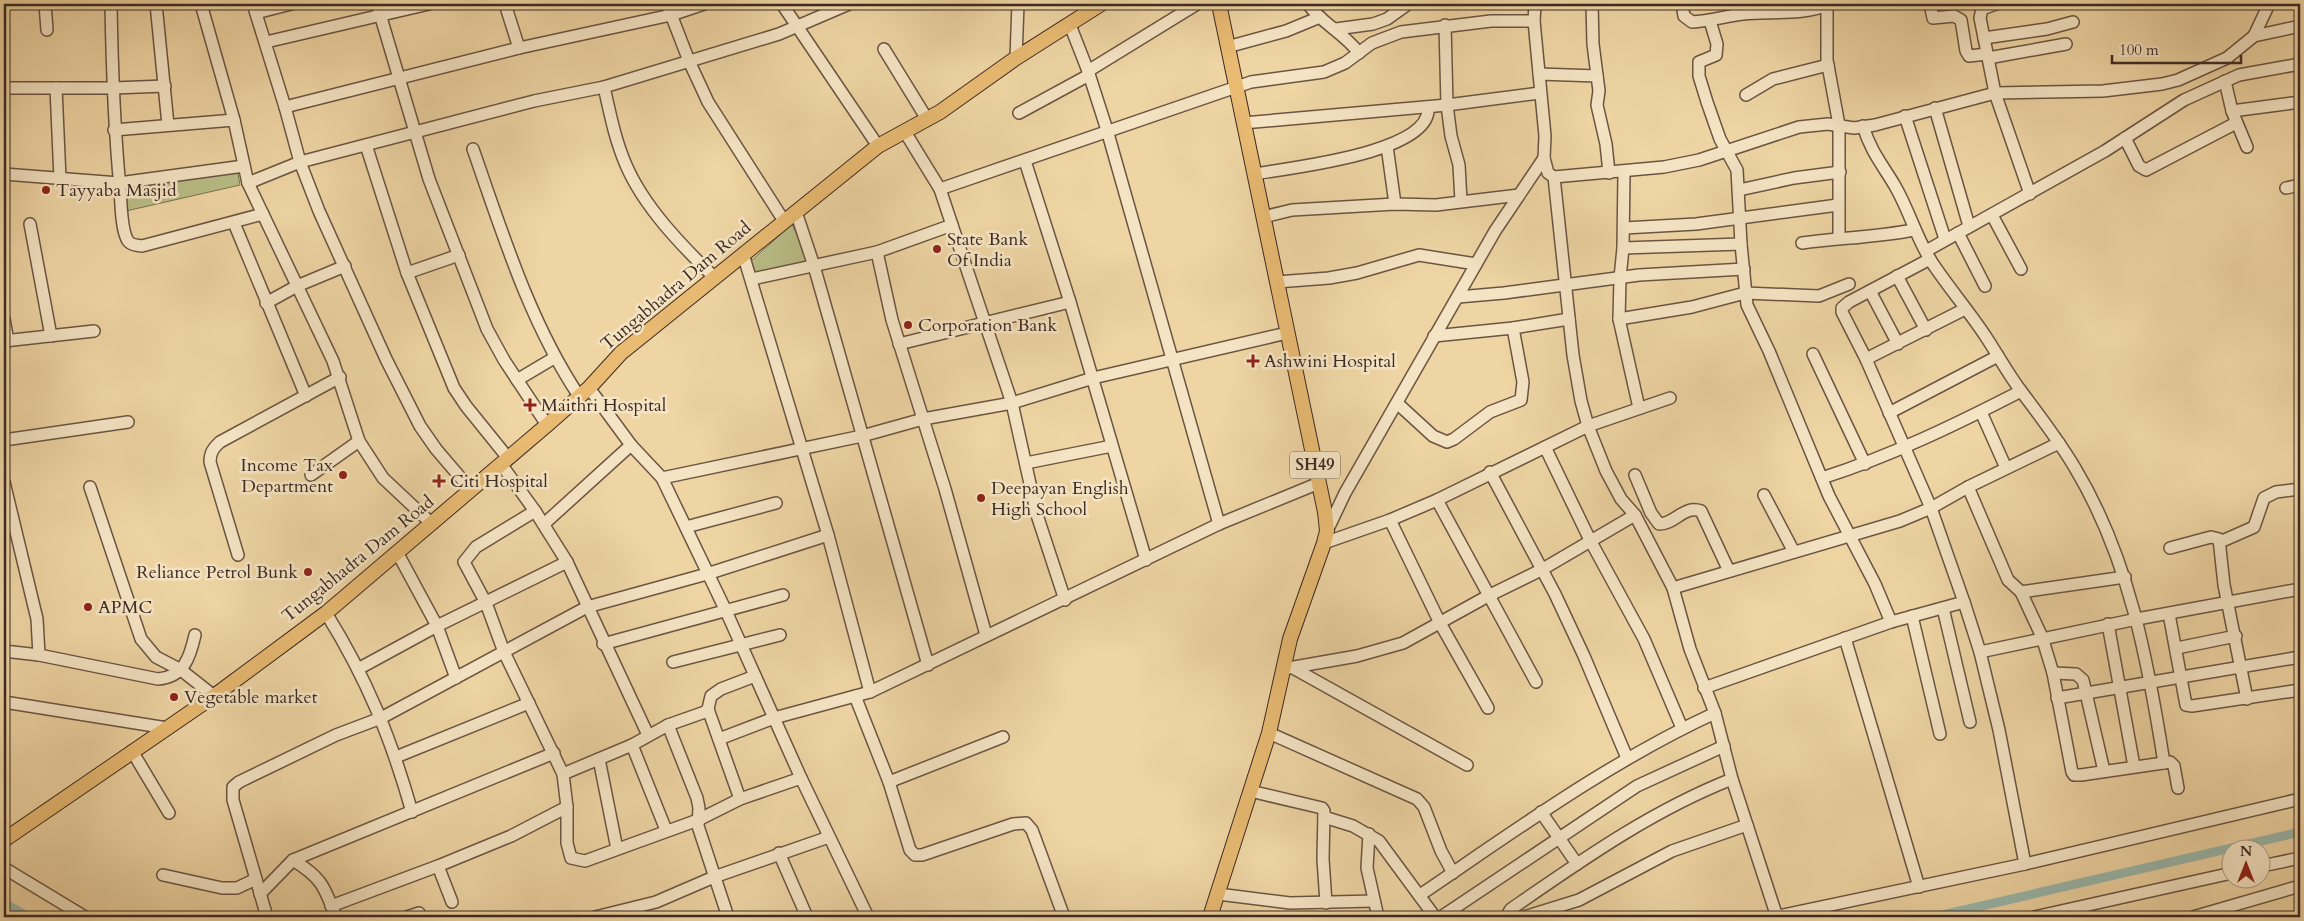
<svg xmlns="http://www.w3.org/2000/svg" width="2304" height="921" font-family="Cardo,serif">
<style>
.green{fill:#b9bd86;stroke:#7b7454}
.lines{fill:none;stroke-linecap:round;stroke-linejoin:round}
.canal{stroke:#9ab8ac;stroke-width:9}
.minor-casing{stroke:#6a5543;stroke-width:14}
.major-casing{stroke:#3d2a23;stroke-width:16}
.minor{stroke:#f5e4c4;stroke-width:11}
.major{stroke:#e8ba72;stroke-width:14}
.poi-dot{fill:#8f2418;stroke:#f5e4c4;stroke-width:2}
.labels{text-anchor:middle;dominant-baseline:central;stroke-width:5;stroke-linejoin:round;paint-order:stroke}
.shield{fill:#f5e4c4;stroke:#746253;stroke-width:1}
.shield-label{font-size:16px;font-weight:bold;fill:#3d2a23}
.poi-label{font-size:18px;fill:#3d2a23;stroke:#f5e4c4;text-anchor:start}
.street-label{font-size:18px;fill:#3d2a23;stroke:#f5e4c4}
</style>
<rect width="100%" height="100%" fill="#efd5a4"/>
<filter id="stains"><feTurbulence type="fractalNoise" baseFrequency=".004" numOctaves="4"/><feColorMatrix values="0 0 0 0 .2 0 0 0 0 .09 0 0 0 0 .02 0 0 0 .5 -.17"/></filter>
<radialGradient id="worn" r=".72"><stop offset=".6" stop-color="#630" stop-opacity="0"/><stop offset="1" stop-color="#630" stop-opacity=".3"/></radialGradient>
<g class="green">
<path d="M237 169 240 185 126 211 123 184Z"/>
<path d="M792 224 809 262 756 274 751 261Z"/>
</g>
<g class="lines">
<g class="canal">
<path d="M4 903 28 917"/>
<path d="M1934 917 2300 832"/>
</g>
<defs>
<g id="minor">
<path d="M45 4 47 30"/>
<path d="M111 4C112 66 114 126 120 188 121 201 121 231 128 241 132 246 137 245 142 246L263 214"/>
<path d="M156 4 168 125"/>
<path d="M201 4 234 120 248 183 333 361 359 441 383 478 432 524"/>
<path d="M253 4 285 107 300 162 319 211 386 359 420 426 436 449 471 490"/>
<path d="M377 4 429 179 487 329 504 360 547 425"/>
<path d="M505 4 519 48"/>
<path d="M667 4 689 61 708 102 784 221"/>
<path d="M782 4 878 146"/>
<path d="M1308 4C1321 23 1344 33 1359 53"/>
<path d="M1592 4 1593 44 1599 91 1597 105 1606 144 1609 173"/>
<path d="M1682 4 1684 16 1692 22C1710 21 1726 16 1743 14 1770 11 1804 16 1829 4"/>
<path d="M1930 4 1933 18 1954 16 1961 20 1966 51 1969 56 1987 54"/>
<path d="M1996 4 1982 9 1980 18 1995 93 2030 194"/>
<path d="M1827 5V60L1839 125V238"/>
<path d="M256 13 291 4"/>
<path d="M1710 21 1717 44 1716 55 1699 62V76L1707 102 1720 139 1737 170 1741 244 1747 305 1769 351 1829 496 1875 584 1891 622"/>
<path d="M1070 25 1088 71 1107 130 1219 524"/>
<path d="M1445 25 1447 105 1451 136 1459 165 1461 201"/>
<path d="M1336 29 1373 24 1387 19 1408 4"/>
<path d="M2254 36 2269 4"/>
<path d="M1984 38 2047 29 2073 22"/>
<path d="M266 42 429 4"/>
<path d="M1227 47 1286 31 1320 17"/>
<path d="M884 49 927 119"/>
<path d="M1016 58 1018 4"/>
<path d="M1988 58 2066 44"/>
<path d="M1088 71 1197 4"/>
<path d="M1539 74 1597 76"/>
<path d="M2225 81 2232 111 2247 147"/>
<path d="M604 87C610 113 615 140 626 165 644 207 682 246 714 277"/>
<path d="M4 88H113L165 86"/>
<path d="M56 88 60 179"/>
<path d="M1746 95 1773 79 1828 65"/>
<path d="M285 107 519 48 671 15 704 4"/>
<path d="M1935 108 1969 226"/>
<path d="M2232 111 2300 102"/>
<path d="M1019 113 1089 75"/>
<path d="M1905 116 1945 239"/>
<path d="M1243 123 1447 105 1540 93"/>
<path d="M1863 126C1871 152 1882 164 1895 186 1909 210 1916 237 1931 261 1948 287 1969 311 1986 337 1998 355 2008 374 2021 391 2040 416 2059 441 2075 468 2129 558 2148 661 2164 763"/>
<path d="M114 130 234 120"/>
<path d="M905 132 940 189 952 225 1012 403 1037 515 1065 600"/>
<path d="M2125 138 2139 166 2146 170 2236 123"/>
<path d="M366 145 407 273 454 388 466 406 508 458"/>
<path d="M1387 146 1395 204"/>
<path d="M473 149C502 232 530 323 579 396"/>
<path d="M1544 158 1548 173 1554 177 1664 167 1699 160 1799 127 1828 124 1854 128 1875 125 1995 93 2103 91 2162 84 2178 80 2227 58 2254 36 2300 26"/>
<path d="M1025 161 1070 302 1146 560"/>
<path d="M1624 172 1623 248 1620 278 1619 319 1639 408"/>
<path d="M4 174 119 183 244 166"/>
<path d="M1254 174C1288 168 1433 153 1428 107"/>
<path d="M1554 177 1573 355 1581 401 1588 426 1606 471 1621 499 1635 515 1673 588 1690 649 1715 713 1732 779 1777 917"/>
<path d="M248 183 300 162 534 101 604 87 779 34 849 4"/>
<path d="M2286 188 2300 185"/>
<path d="M940 189 1251 82 1324 72 1345 63 1372 43 1401 32 1491 21H1534"/>
<path d="M1739 190 1794 178 1840 172"/>
<path d="M796 212 814 266 928 665"/>
<path d="M1992 215 2021 269"/>
<path d="M1263 217 1292 210 1395 204 1436 205 1519 195"/>
<path d="M234 223 306 396"/>
<path d="M30 224 51 336"/>
<path d="M952 225 877 252 892 320 945 489 986 635"/>
<path d="M1624 228 1696 224 1838 205"/>
<path d="M1958 233 1985 286"/>
<path d="M1802 243C1840 238 1877 237 1914 230"/>
<path d="M1623 248 1741 244"/>
<path d="M1926 251 2105 151 2184 100 2239 75 2300 64"/>
<path d="M743 254 828 535 870 692"/>
<path d="M1930 259 1849 302 1842 308V312L1866 359 1931 508 1964 602 1980 652 1999 730 2025 864"/>
<path d="M407 273 459 255"/>
<path d="M1897 276 1926 330"/>
<path d="M752 279 877 252"/>
<path d="M1277 282 1329 278 1357 273 1419 255 1476 264"/>
<path d="M1870 291 1898 344"/>
<path d="M1458 297 1504 293 1639 275 1744 269"/>
<path d="M266 303 297 286 345 266"/>
<path d="M4 319 8 341"/>
<path d="M1619 319 1692 307 1745 293 1819 296 1849 284"/>
<path d="M1434 336 1513 328 1569 319"/>
<path d="M4 341 94 331"/>
<path d="M899 344 1070 302"/>
<path d="M1813 354 1865 464"/>
<path d="M1866 359 1965 309"/>
<path d="M517 380 554 358"/>
<path d="M589 388 631 445 662 478 726 611 801 778 868 917"/>
<path d="M1397 403 1433 436 1447 442 1454 439 1490 412 1521 400 1523 382 1513 328"/>
<path d="M1981 412 2006 468"/>
<path d="M1889 413 1998 356"/>
<path d="M4 440 128 422"/>
<path d="M1545 447 1590 540 1644 639 1682 728"/>
<path d="M1026 463 1112 446"/>
<path d="M501 464 535 511 567 562 648 735"/>
<path d="M1490 472 1555 594 1584 656 1627 758"/>
<path d="M311 475 359 441"/>
<path d="M1635 475 1651 513 1659 524C1676 524 1683 505 1701 511L1729 571"/>
<path d="M662 478 862 436 923 419 1012 403 1093 378 1287 333"/>
<path d="M1822 478C1891 456 1957 424 2021 391"/>
<path d="M4 482 37 619 39 655"/>
<path d="M90 487 141 639 156 657 181 670 214 696"/>
<path d="M1968 487 2008 580 2021 592 2042 637 2053 673 2072 772 2074 775H2081L2170 762 2174 766 2178 788"/>
<path d="M1764 495 1794 552"/>
<path d="M1437 500 1536 682"/>
<path d="M535 511 476 547 464 562 486 603 504 652 563 774 567 807V843L571 858 585 861 698 820 740 799 801 778"/>
<path d="M1390 520 1440 623 1488 708"/>
<path d="M544 524 631 445"/>
<path d="M686 527 776 503"/>
<path d="M1327 531 1345 493 1495 231 1544 158 1545 136 1534 21 1535 4"/>
<path d="M2220 542 2254 527 2264 498 2276 492 2300 489"/>
<path d="M1324 543 1390 520 1437 500 1588 426 1670 398"/>
<path d="M2170 548 2211 537 2219 539 2224 585 2247 699"/>
<path d="M397 552 437 626 456 678"/>
<path d="M238 555 210 462C210 453 213 448 220 442L340 377"/>
<path d="M1673 588 1900 521 1931 508 1968 487 2059 443"/>
<path d="M2021 592 2125 577"/>
<path d="M1943 608 1970 722"/>
<path d="M326 613C367 679 391 738 412 812"/>
<path d="M2169 614 2186 705 2192 706 2300 690"/>
<path d="M1912 616 1940 734"/>
<path d="M2108 624 2134 766"/>
<path d="M1845 638 1919 887"/>
<path d="M603 644 783 595"/>
<path d="M2177 648 2236 636"/>
<path d="M4 651 39 655 158 679C184 677 190 657 195 635"/>
<path d="M1980 652 2137 619 2300 589"/>
<path d="M673 662 780 635"/>
<path d="M1293 668 1467 765"/>
<path d="M358 669 437 626 567 562"/>
<path d="M1283 669 1357 656 1403 643 1488 596 1541 570 1635 515"/>
<path d="M2053 673 2076 674 2083 680 2104 771"/>
<path d="M1704 688 1891 622 1964 602"/>
<path d="M855 696 889 782 910 850 915 855H922L1013 824 1026 823 1032 830 1064 917"/>
<path d="M2057 698 2300 657"/>
<path d="M4 702 167 728"/>
<path d="M708 709 740 799"/>
<path d="M668 725 705 712 708 709 711 696 721 689 755 676"/>
<path d="M1269 733 1417 799 1424 807 1441 851 1453 873"/>
<path d="M719 739 774 718 870 692 1219 524 1319 483"/>
<path d="M632 745 666 830"/>
<path d="M132 751 169 813"/>
<path d="M396 757 529 703"/>
<path d="M599 759 617 849"/>
<path d="M563 774 632 745 668 725 697 798 699 808 698 826 728 917"/>
<path d="M889 782 1003 737"/>
<path d="M1250 791 1322 808 1324 811 1323 859 1326 903"/>
<path d="M1541 812 1577 864"/>
<path d="M1324 817 1353 826 1379 841 1435 917"/>
<path d="M1369 834 1367 868 1378 917"/>
<path d="M779 853 807 917"/>
<path d="M293 860C322 878 324 886 336 917"/>
<path d="M438 866 452 902"/>
<path d="M2262 866 2300 858"/>
<path d="M4 868 85 917"/>
<path d="M163 875 222 888H237L256 879"/>
<path d="M260 894 293 860 554 753"/>
<path d="M1218 894 1290 903 1374 901"/>
<path d="M1420 895C1516 830 1609 762 1715 713"/>
<path d="M331 906 438 866 511 836 567 807"/>
<path d="M267 917 233 800V787L239 782 336 735 381 718 587 607 707 574 828 535"/>
<path d="M407 917 419 913"/>
<path d="M595 917 656 902 714 877 829 837"/>
<path d="M1441 917 1637 786 1724 746"/>
<path d="M1506 917 1511 909C1582 860 1651 811 1732 779"/>
<path d="M1524 917 1579 900 1672 851 1747 825"/>
<path d="M1774 917 2025 864 2300 799"/>
<path d="M2034 917 2232 873"/>
<path d="M2193 917 2300 886"/>
</g>
<g id="major">
<path d="M4 840 214 696 326 613 547 425 589 388 621 353 878 146 940 112 1016 58 1101 4"/>
<path d="M1210 917 1269 733 1290 639 1324 543 1327 531 1325 512 1219 4"/>
</g>
</defs>
<use href="#minor" class="minor-casing"/>
<use href="#major" class="major-casing"/>
<use href="#minor" class="minor"/>
<use href="#major" class="major"/>
</g>
<g class="poi-dot">
<circle cx="46" cy="190" r="5"/>
<circle cx="937" cy="249" r="5"/>
<circle cx="908" cy="325" r="5"/>
<path d="M1250.5 353.5h5v5h5v5h-5v5h-5v-5h-5v-5h5z"/>
<path d="M527.5 397.5h5v5h5v5h-5v5h-5v-5h-5v-5h5z"/>
<circle cx="343" cy="475" r="5"/>
<path d="M436.5 473.5h5v5h5v5h-5v5h-5v-5h-5v-5h5z"/>
<circle cx="981" cy="498" r="5"/>
<circle cx="308" cy="572" r="5"/>
<circle cx="88" cy="607" r="5"/>
<circle cx="174" cy="697" r="5"/>
</g>
<g class="labels">
<rect class="shield" x="1290" y="451.5" width="50" height="27" rx="4"/>
<g class="shield-label">
<text x="1315" y="465">SH49</text>
</g>
<g class="poi-label">
<text x="56" y="190">Tayyaba Masjid</text>
<text x="947" y="239">State Bank<tspan x="947" dy="21">Of India</tspan></text>
<text x="918" y="325">Corporation Bank</text>
<text x="1264" y="361">Ashwini Hospital</text>
<text x="541" y="405">Maithri Hospital</text>
<text x="333" y="465" text-anchor="end">Income Tax<tspan x="333" dy="21">Department</tspan></text>
<text x="450" y="481">Citi Hospital</text>
<text x="991" y="488">Deepayan English<tspan x="991" dy="21">High School</tspan></text>
<text x="298" y="572" text-anchor="end">Reliance Petrol Bunk</text>
<text x="98" y="607">APMC</text>
<text x="184" y="697">Vegetable market</text>
</g>
<g class="street-label">
<text transform="translate(676 286) rotate(-40)">Tungabhadra Dam Road</text>
<text transform="translate(358 559) rotate(-39)">Tungabhadra Dam Road</text>
</g>
</g>
<rect width="2304" height="921" fill="none" stroke="#efd5a4" stroke-width="20"/>
<rect x="5" y="5" width="2294" height="911" fill="none" stroke="#3d2a23" stroke-width="2.5"/>
<rect x="10" y="10" width="2284" height="901" fill="none" stroke="#3d2a23"/>
<g transform="translate(2246 864)"><circle r="24" fill="#f5e4c4" stroke="#ab9a84"/>
<path d="M0-4L9 19L0 12L-9 19Z" fill="#8f2418"/>
<text y="-8" font-size="14" font-weight="bold" text-anchor="middle" fill="#3d2a23">N</text>
</g>
<path d="M2112 55v8h129v-8" fill="none" stroke="#3d2a23" stroke-width="2.5"/>
<text x="2119" y="55" font-size="15" fill="#3d2a23" stroke="#f5e4c4" stroke-width="4" paint-order="stroke">100 m</text>
<rect width="100%" height="100%" filter="url(#stains)"/>
<rect width="100%" height="100%" fill="url(#worn)"/>
</svg>
